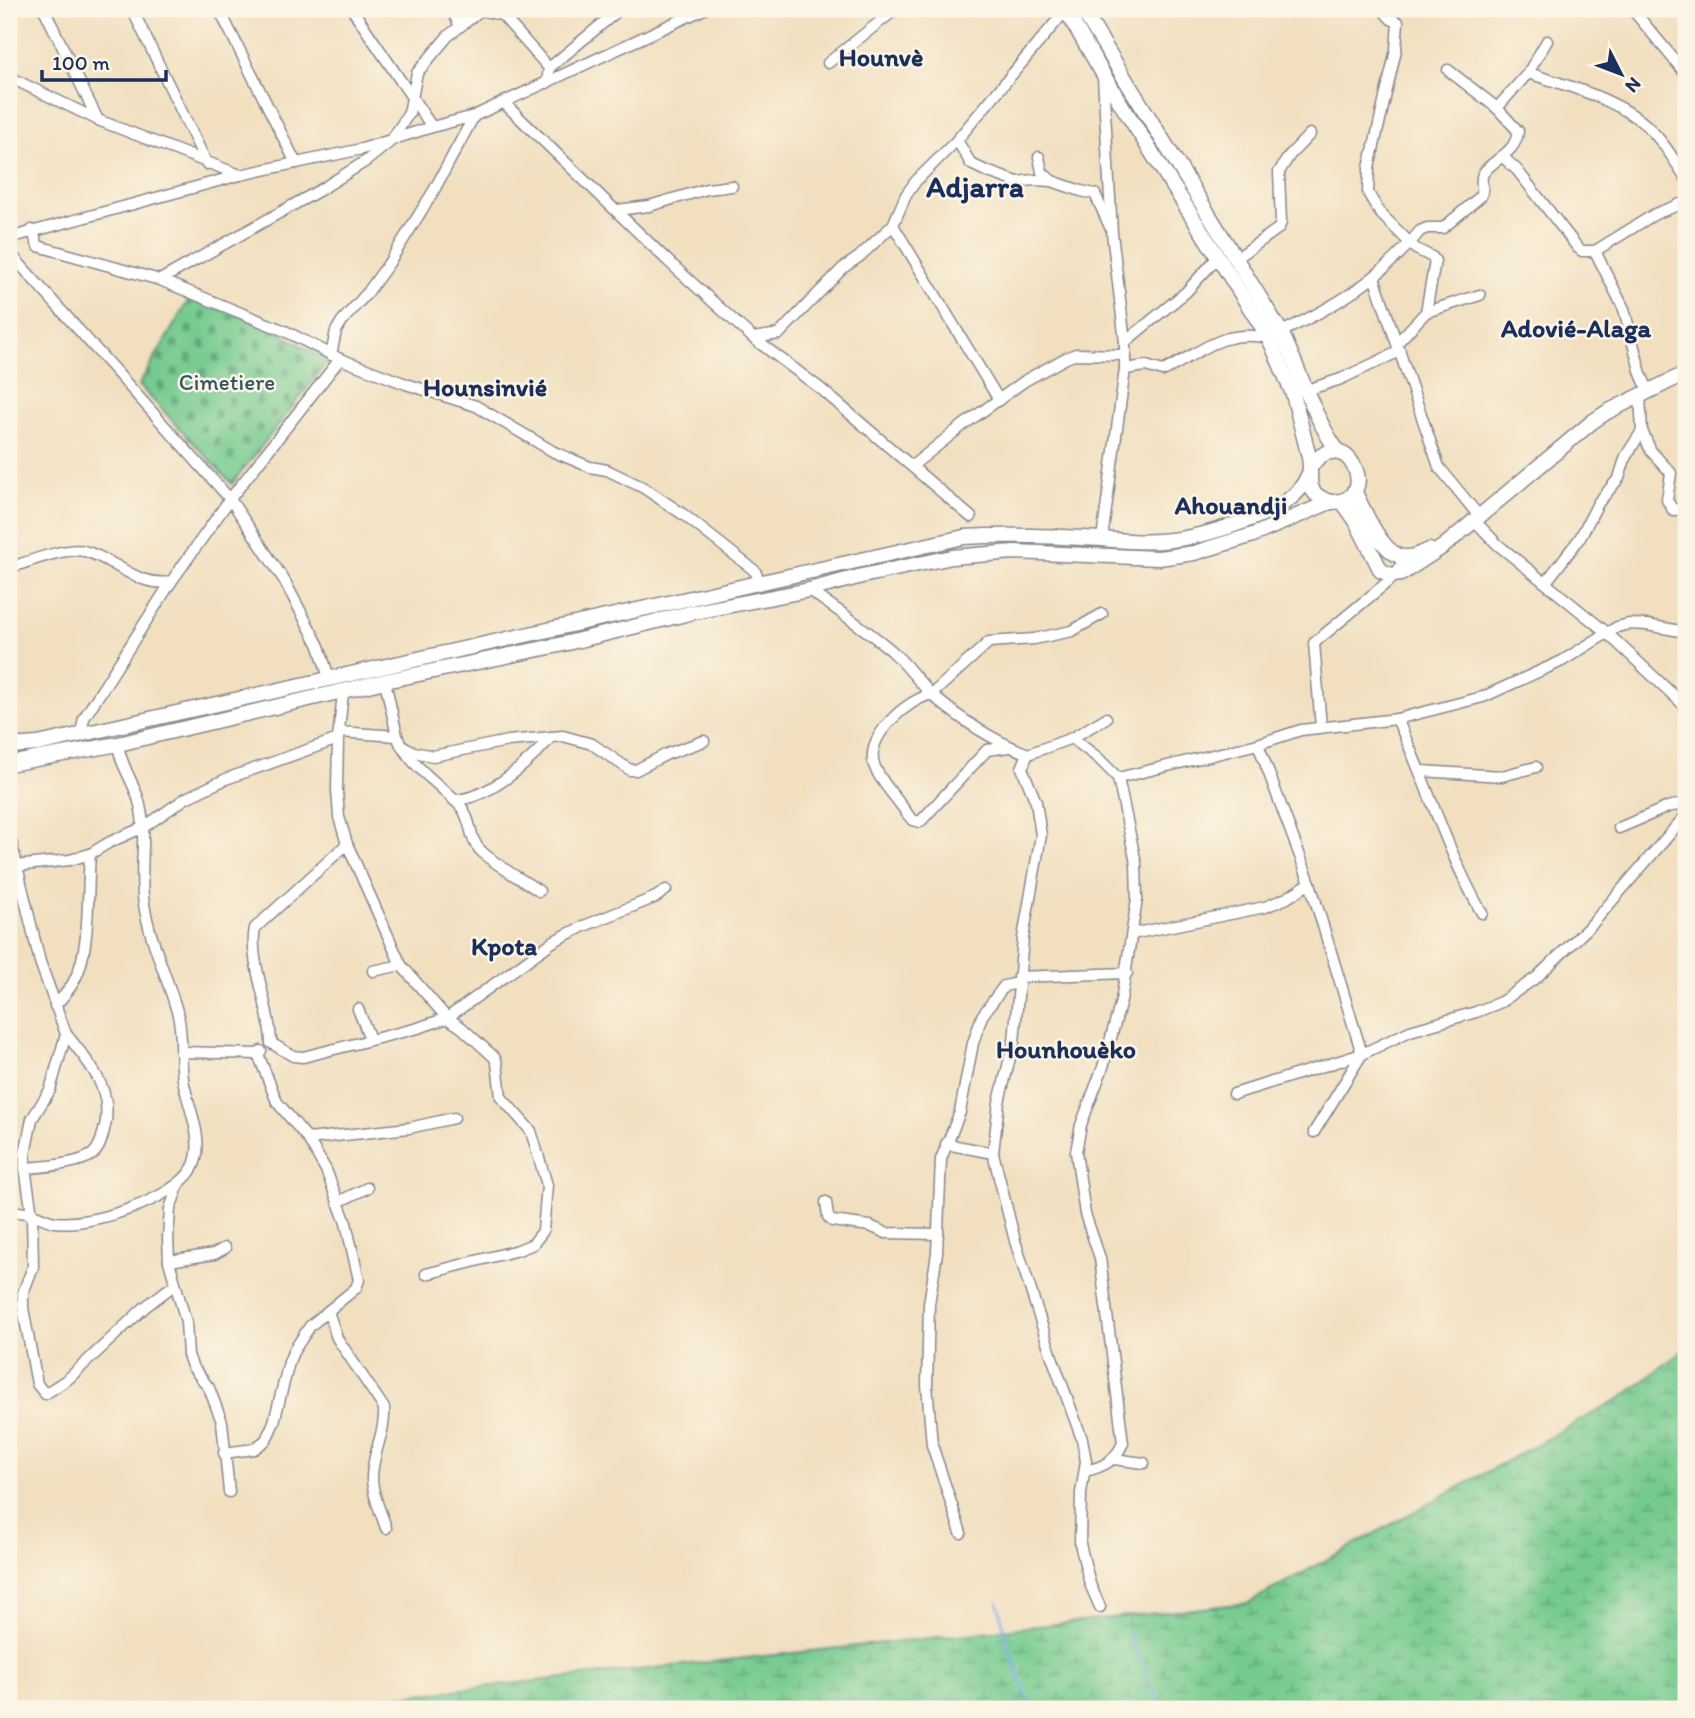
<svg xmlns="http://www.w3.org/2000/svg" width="1695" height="1718" font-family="Itim,sans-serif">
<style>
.wetland{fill:url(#wetland-marsh);stroke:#487c76;stroke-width:2}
.cemetery{fill:url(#cemetery-stones);stroke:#487c76;stroke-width:2}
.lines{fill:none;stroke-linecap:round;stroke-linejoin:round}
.stream{stroke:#76aae3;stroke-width:2.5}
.minor-casing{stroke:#86878e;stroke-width:13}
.major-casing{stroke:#86878e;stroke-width:17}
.minor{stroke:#fff;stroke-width:10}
.major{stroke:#fff;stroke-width:14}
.labels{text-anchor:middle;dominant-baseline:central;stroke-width:5;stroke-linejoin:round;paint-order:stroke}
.park-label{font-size:23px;fill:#31566a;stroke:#fcf5e5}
.quarter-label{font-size:26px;font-weight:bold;fill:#1b2f5e;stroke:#fcf5e5}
.district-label{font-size:30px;font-weight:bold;fill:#1b2f5e;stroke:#fcf5e5}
</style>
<defs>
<pattern id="wetland-marsh" width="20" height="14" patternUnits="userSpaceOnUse" patternTransform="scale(1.75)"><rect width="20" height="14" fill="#74ca8f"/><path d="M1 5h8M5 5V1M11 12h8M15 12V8" fill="none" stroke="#5ea478"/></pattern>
<pattern id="cemetery-stones" width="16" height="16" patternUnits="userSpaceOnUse" patternTransform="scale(1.75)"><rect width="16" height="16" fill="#74ca8f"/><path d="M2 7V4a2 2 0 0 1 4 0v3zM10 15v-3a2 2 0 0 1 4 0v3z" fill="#5ea478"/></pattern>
</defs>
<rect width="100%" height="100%" fill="#fcf5e5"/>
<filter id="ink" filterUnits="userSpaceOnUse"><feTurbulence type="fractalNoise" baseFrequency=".0143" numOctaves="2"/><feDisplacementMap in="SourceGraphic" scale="14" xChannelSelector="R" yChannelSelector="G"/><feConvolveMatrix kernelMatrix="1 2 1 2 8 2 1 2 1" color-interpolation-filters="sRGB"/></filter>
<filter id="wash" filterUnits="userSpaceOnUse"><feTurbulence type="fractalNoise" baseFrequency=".00686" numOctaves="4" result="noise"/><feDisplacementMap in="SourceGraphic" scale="28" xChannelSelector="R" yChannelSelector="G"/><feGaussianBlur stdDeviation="1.57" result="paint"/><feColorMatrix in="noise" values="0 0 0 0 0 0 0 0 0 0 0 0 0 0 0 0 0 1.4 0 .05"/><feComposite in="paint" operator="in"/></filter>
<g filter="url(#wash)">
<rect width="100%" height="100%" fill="#f1dfbf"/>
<path class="wetland" d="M1686 1348V1709H282L1248 1603 1623 1397Z"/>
<path class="cemetery" d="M191 296 273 329 328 361 232 484 139 385Z"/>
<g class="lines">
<g class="stream">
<path d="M998 1602 1007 1642 1031 1709"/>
<path d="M1127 1629 1162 1709"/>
<path d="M224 1709 226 1706 228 1709"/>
</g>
</g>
</g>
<g filter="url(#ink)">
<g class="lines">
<defs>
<g id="minor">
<path d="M44 9 98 120"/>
<path d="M132 9 207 164"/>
<path d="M219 9 296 163"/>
<path d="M352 9 432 127"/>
<path d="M451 9 460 26"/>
<path d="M1382 9 1391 19 1398 22 1396 50 1369 168 1368 193 1380 213 1416 249 1432 257 1435 261 1426 312"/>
<path d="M1632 9 1686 74"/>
<path d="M480 10 502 15 549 68 547 83"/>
<path d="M828 63 896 9"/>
<path d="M549 68 620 9"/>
<path d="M1528 73C1566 85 1617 99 1647 126 1663 141 1674 160 1686 178"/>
<path d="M9 77 98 120 240 175"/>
<path d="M504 103 668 261 753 338 821 389 971 517"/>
<path d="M1497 108 1528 73 1547 41"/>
<path d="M957 140 971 164 986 171 1017 182 1034 180 1052 181 1081 191 1095 194 1110 227"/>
<path d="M1039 157 1042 172 1052 181"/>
<path d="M1503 157 1517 170 1578 248 1582 251H1595L1624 309 1641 374 1649 392"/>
<path d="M617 210 649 206 707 189 732 186"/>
<path d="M893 225 999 400"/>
<path d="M32 230 38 246 160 280 285 331 340 359 406 384 476 406 554 452 590 467 607 470 644 488 684 515 755 571 760 582"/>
<path d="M9 238 240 175 362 149 432 127 474 116 704 9"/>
<path d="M1595 251 1655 214 1686 202"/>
<path d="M9 252 230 499 284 580 319 646 329 678"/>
<path d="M1237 258 1279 228 1281 222 1279 172 1289 156 1310 134"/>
<path d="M1374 277 1439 467 1479 516"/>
<path d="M160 280 320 190 366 161 391 141 409 113 417 73 448 36 482 9"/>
<path d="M1281 332C1336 306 1381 279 1420 231L1427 228H1443L1481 196C1485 188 1479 181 1483 174 1491 159 1516 155 1518 131L1497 108 1448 70"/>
<path d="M753 338 779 334 843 268 859 257 893 225 906 195 916 181 957 140 1066 10"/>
<path d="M1125 342 1186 292 1218 257"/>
<path d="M1398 342 1426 312 1480 295"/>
<path d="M331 355 336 331 342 321 368 292 389 263 433 192 474 116"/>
<path d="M1125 369 1146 366 1163 371C1202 352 1222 328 1269 338"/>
<path d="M1307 390 1341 379 1400 351"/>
<path d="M1640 397 1642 431 1651 451 1671 473 1667 500 1673 510 1686 509"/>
<path d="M912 466 962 426 1026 380 1066 358 1076 354 1125 355"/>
<path d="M1474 520 1497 544 1606 632 1686 707"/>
<path d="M1102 539 1125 369V342L1112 233 1103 77"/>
<path d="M9 568C28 562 65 547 84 551 116 559 135 587 171 582"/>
<path d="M1546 582 1580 538 1598 503 1619 478 1626 456 1642 431"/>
<path d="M809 590C837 610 866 629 892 651 907 665 918 681 932 695 960 719 994 741 1028 754"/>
<path d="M385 681 397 736C409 767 441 784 462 808 472 821 469 840 481 851 498 867 520 878 539 891"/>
<path d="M343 693 338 739 337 790 339 817 347 844 401 965 447 1018 461 1027 494 1057 497 1063 501 1097 531 1131 547 1185 543 1231 533 1244 518 1250 426 1274"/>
<path d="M1397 719C1427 783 1447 852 1482 913"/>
<path d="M1321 727 1314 643 1396 575 1404 557"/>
<path d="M339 732 397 736"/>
<path d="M81 734 84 718 171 582 230 499 340 359"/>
<path d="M1072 738 1098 758 1118 778 1136 863 1137 899 1121 1001 1103 1067 1081 1125 1076 1152 1085 1214 1100 1258 1123 1443C1115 1461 1104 1467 1085 1471"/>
<path d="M1258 744 1310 883 1362 1054 1314 1132"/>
<path d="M401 745 414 752 433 756 508 741 563 736 592 744 630 770H636L667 754 704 741"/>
<path d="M1009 747 987 750 920 822 913 820 908 815C898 799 880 782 874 765 865 736 907 700 932 694L989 642 1034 639 1072 631 1102 614"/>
<path d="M1421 771 1502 776 1536 767"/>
<path d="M1118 778 1258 744 1301 730 1397 719 1483 697 1562 661 1617 627 1629 624 1647 625 1686 632"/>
<path d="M454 800C488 799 529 763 551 737"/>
<path d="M1619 828 1668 807 1686 803"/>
<path d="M9 833 40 962 66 1034 50 1090 32 1119 25 1154V1168L32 1214 33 1267 23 1293V1308L37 1384 45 1394 68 1379 145 1307 174 1285"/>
<path d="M16 866 70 860 90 854 110 842 144 827 186 798 226 779 338 739"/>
<path d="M1132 934 1265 907 1287 898 1310 883"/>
<path d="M373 971 401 965"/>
<path d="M1018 977 1127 973"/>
<path d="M55 1006C62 997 71 989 75 979 91 949 87 889 90 854"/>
<path d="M358 1009 370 1039"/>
<path d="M271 1043 293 1056 303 1057 418 1028 447 1018 554 941 584 926 656 897 666 890"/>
<path d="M271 1043C271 1008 248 960 255 928L347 844"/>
<path d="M181 1052 258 1054 261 1051"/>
<path d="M1234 1094 1362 1054 1410 1031 1476 1012 1501 1002 1537 977 1593 923 1686 815"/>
<path d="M308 1139 409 1128 454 1118"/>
<path d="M946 1144 993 1153"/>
<path d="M25 1168C42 1167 80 1164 93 1154 100 1148 102 1138 104 1130 115 1091 89 1062 66 1034"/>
<path d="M178 1186 170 1209 168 1238 169 1261 186 1322 188 1355 192 1366 209 1388 222 1422 229 1492"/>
<path d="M338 1202 367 1188"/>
<path d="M826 1202 828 1217 832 1221 870 1226 886 1233 938 1234"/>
<path d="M9 1211C17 1212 27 1212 35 1215 41 1217 48 1221 55 1222 90 1227 177 1199 193 1167 206 1141 187 1105 183 1079 180 1058 183 1036 178 1015 168 978 150 942 144 904 138 868 149 832 138 798 132 779 120 764 118 744"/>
<path d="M169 1261 214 1254 225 1248"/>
<path d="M328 1311 337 1338 384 1408C386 1433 371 1455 372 1480 373 1497 381 1512 386 1528"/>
<path d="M224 1453 254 1449 266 1440 274 1422 289 1362 293 1352 310 1326 356 1288 359 1280 346 1223 326 1170 308 1139 277 1102 258 1054"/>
<path d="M1114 1459 1144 1463"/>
<path d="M961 1533 932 1445 927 1385 929 1304 937 1253 941 1159 960 1112 973 1043 982 1016 1004 986 1018 983"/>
<path d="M1100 1607 1090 1584 1080 1544 1081 1493 1086 1461 1082 1439 1052 1357 1015 1241 993 1153 999 1102 1014 1042 1023 938 1041 835 1036 802 1022 768 1028 754 1072 738 1106 718"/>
</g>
<g id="major">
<path d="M1065 9 1116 96 1269 338 1293 394 1309 457C1313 479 1302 492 1330 502"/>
<path d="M1082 9 1281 332C1301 373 1313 417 1339 453"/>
<path d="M1354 491C1364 509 1383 560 1408 557 1415 557 1423 553 1429 550"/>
<path d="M1342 501 1356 521 1381 571 1392 575 1401 574 1444 546 1592 422 1607 412 1686 373"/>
<path d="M9 746 38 744 964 537C1010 534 1056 536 1102 539 1125 541 1148 543 1171 540 1200 537 1227 528 1253 518 1277 508 1300 498 1309 473"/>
<path d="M9 764 118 744 385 681 559 645 690 613 809 590 862 576 952 557 1014 552 1159 558 1194 553 1253 535 1330 502C1386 503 1345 419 1311 466"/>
</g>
</defs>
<use href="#minor" class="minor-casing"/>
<use href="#major" class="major-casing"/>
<use href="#minor" class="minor"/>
<use href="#major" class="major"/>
</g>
</g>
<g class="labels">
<g class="park-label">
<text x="227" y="382">Cimetiere</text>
</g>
<g class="quarter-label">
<text x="881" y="57">Hounvè</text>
<text x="1576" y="328">Adovié-Alaga</text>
<text x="485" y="387">Hounsinvié</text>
<text x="1231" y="505">Ahouandji</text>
<text x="504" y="946">Kpota</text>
<text x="1066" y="1049">Hounhouèko</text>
</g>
<g class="district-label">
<text x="975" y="186">Adjarra</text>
</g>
</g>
<rect width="1695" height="1718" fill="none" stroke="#fcf5e5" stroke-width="35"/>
<g transform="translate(1621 74) rotate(132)" stroke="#fcf5e5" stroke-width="5" paint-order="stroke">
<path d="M0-5L12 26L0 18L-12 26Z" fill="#1b2f5e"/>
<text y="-10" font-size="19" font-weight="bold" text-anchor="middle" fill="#1b2f5e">N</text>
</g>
<path d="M42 70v10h124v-10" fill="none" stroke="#1b2f5e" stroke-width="3.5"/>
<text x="52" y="70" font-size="21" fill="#1b2f5e" stroke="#fcf5e5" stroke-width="5" paint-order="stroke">100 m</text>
</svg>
